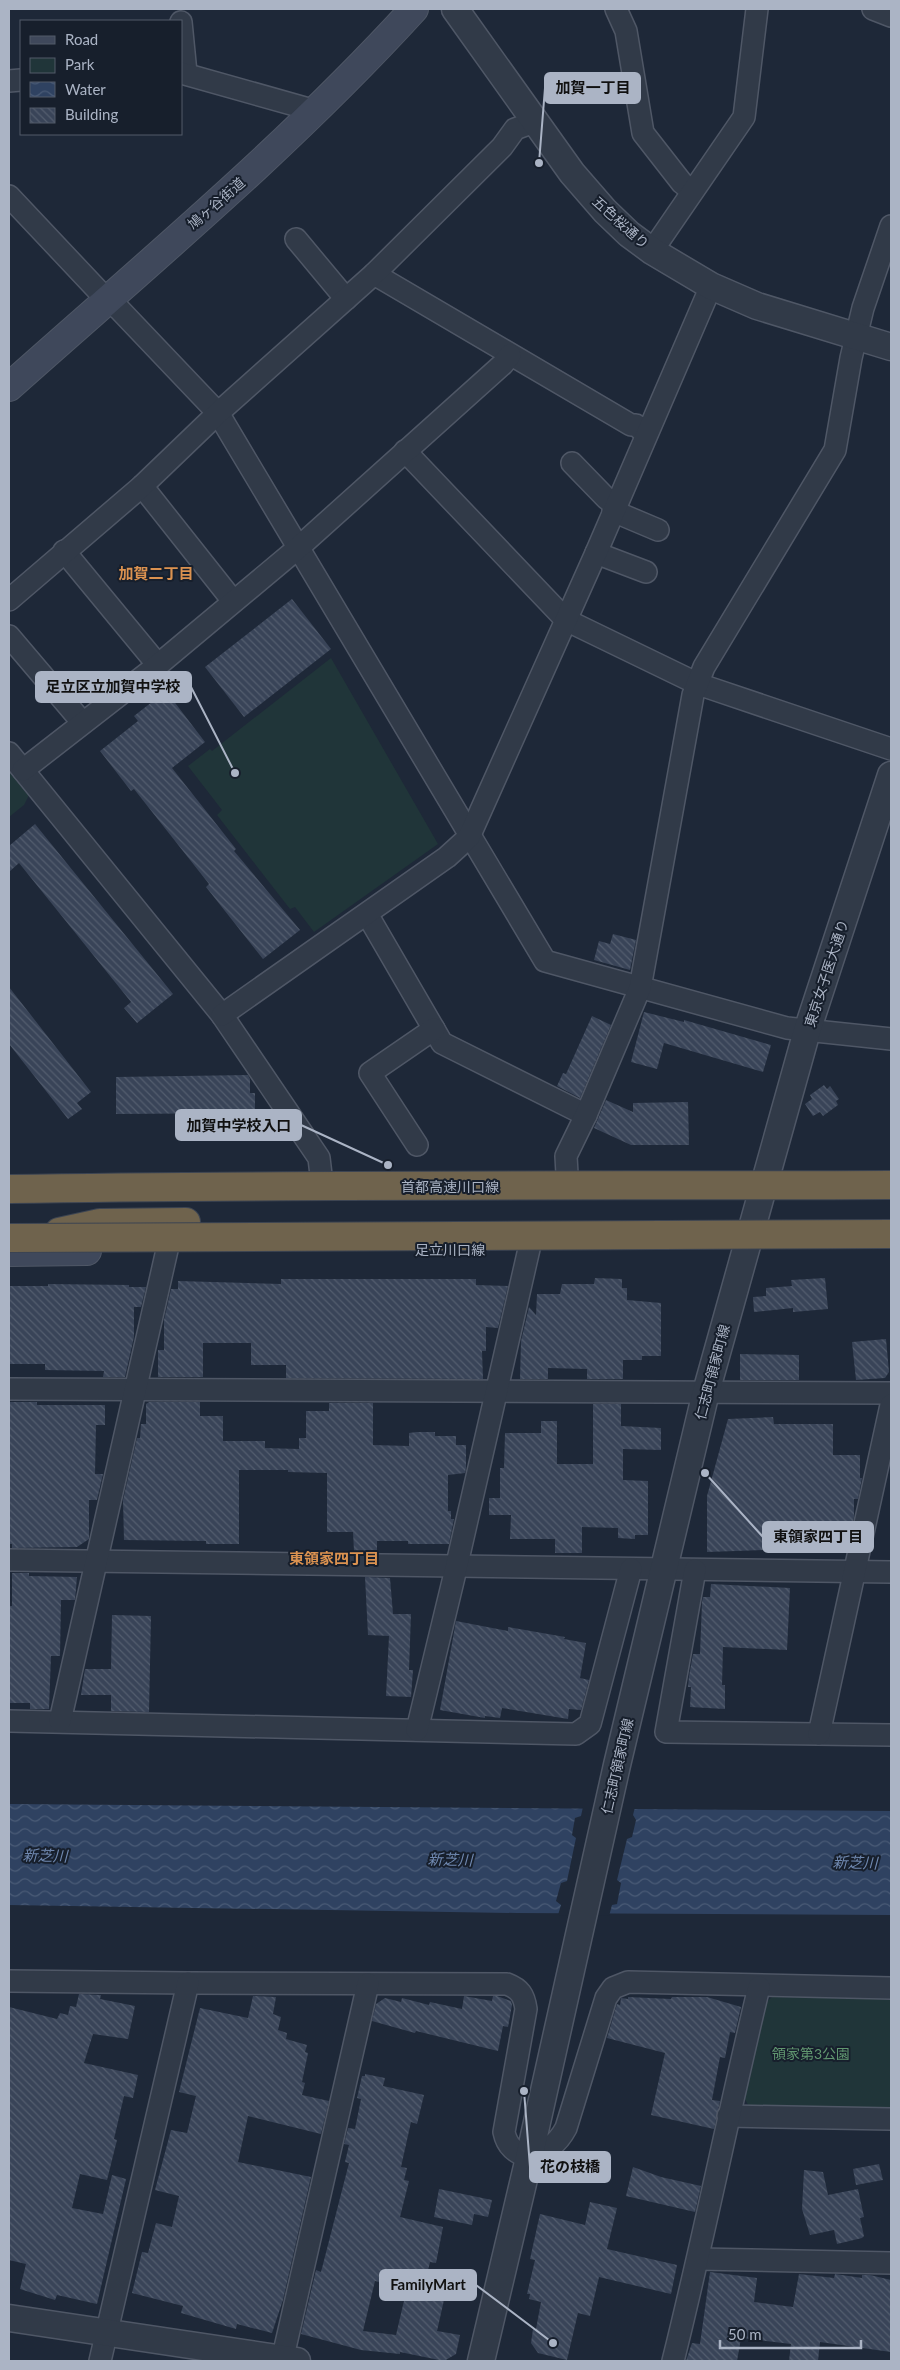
<svg xmlns="http://www.w3.org/2000/svg" width="900" height="2370" font-family="Lato,'Noto Sans JP',sans-serif">
<style>
.park{fill:#203539}
.water{fill:url(#water-waves)}
.pier{fill:#1e2838}
.building{fill:url(#building-back-hatch);fill-rule:evenodd}
.lines{fill:none;stroke-linecap:round;stroke-linejoin:round}
.minor-casing{stroke:#4f5766;stroke-width:24}
.tertiary-casing{stroke:#4f5766;stroke-width:29}
.secondary-casing{stroke:#4f5766;stroke-width:30}
.motorway-casing{stroke:#3c4452;stroke-width:30}
.minor{stroke:#313a48;stroke-width:21}
.tertiary{stroke:#313a48;stroke-width:26}
.secondary{stroke:#3f485b;stroke-width:28}
.motorway{stroke:#6f634d;stroke-width:28}
.motorway-bridge-casing{stroke:#3c4452;stroke-width:30;stroke-linecap:butt}
.motorway-bridge{stroke:#6f634d;stroke-width:28}
.labels{text-anchor:middle;dominant-baseline:central;stroke-width:4;stroke-linejoin:round;paint-order:stroke}
.street-label{font-size:14px;fill:#abb4c5;stroke:#171f2c}
.park-label{font-size:14px;fill:#619770;stroke:#171f2c}
.neighbourhood-label{font-size:15px;font-weight:bold;fill:#db9250;stroke:#171f2c}
.water-label{font-size:15px;font-style:italic;fill:#7089b1;stroke:#171f2c}
.leader{fill:none;stroke:#abb4c5;stroke-width:2}
.callout-dot{fill:#abb4c5;stroke:#171f2c;stroke-width:2}
.callout{fill:#abb4c5;stroke:#abb4c5;stroke-width:2}
.callout-label{font-size:15px;text-anchor:middle;font-weight:bold;fill:#111}
</style>
<defs>
<pattern id="water-waves" width="16" height="10" patternUnits="userSpaceOnUse" patternTransform="scale(1.25)"><rect width="16" height="10" fill="#2f4261"/><path d="M0 5q4-4 8 0t8 0" fill="none" stroke="#4a5b76"/></pattern>
<pattern id="building-back-hatch" width="6" height="6" patternUnits="userSpaceOnUse" patternTransform="scale(1.25)"><rect width="6" height="6" fill="#394458"/><path d="M-1 5l2 2M0 0l6 6M5-1l2 2" fill="none" stroke="#535d6e"/></pattern>
</defs>
<rect width="100%" height="100%" fill="#1e2838"/>
<g class="park">
<path d="M331 658 438 844 314 932 295 907 290 909 217 815 222 810 188 766 210 749 212 751Z"/>
<path d="M9 771 29 795 24 805 9 817Z"/>
<path d="M772 1997 891 1998V2110L750 2108 743 2096 764 2004Z"/>
</g>
<path class="water" d="M9 1804 891 1811V1915L517 1913 9 1905Z"/>
<path class="pier" d="M583 1807H635L633 1815 636 1820 632 1837 627 1839 617 1880 621 1883 617 1904 612 1905 609 1916 558 1915 561 1905 556 1901 561 1883 567 1881 576 1838 572 1835 575 1818 581 1816Z"/>
<g class="building">
<path d="M292 599 331 649 244 717 205 667Z"/>
<path d="M166 691 205 742 172 768 236 849 234 851 300 930 263 959 206 887 209 884 134 789 131 791 100 751 138 721 134 716Z"/>
<path d="M35 824 173 994 137 1023 124 1008 131 1002 19 863 9 872V846Z"/>
<path d="M613 934 636 940 630 970 594 960 599 941 610 944Z"/>
<path d="M9 987 91 1092 77 1103 82 1109 68 1119 9 1044Z"/>
<path d="M644 1012 684 1022V1020L771 1045 763 1072 664 1043 657 1069 631 1062Z"/>
<path d="M592 1016 611 1025 580 1098 557 1086 563 1073 566 1074Z"/>
<path d="M248 1075 250 1079V1093H255V1113L116 1114V1077Z"/>
<path d="M824 1085 827 1089 830 1086 839 1099 836 1101 838 1105 823 1116 820 1112 813 1116 805 1104 812 1099 810 1095Z"/>
<path d="M606 1100 633 1112V1103L688 1102 689 1145H631L594 1128Z"/>
<path d="M595 1278 622 1279V1288H627V1300L661 1303V1356H642V1360H623V1379H587V1369L548 1368V1379H520L521 1341 529 1307 536 1315 537 1294H560L562 1284H594Z"/>
<path d="M825 1278 828 1309 793 1312V1308L754 1312 753 1297 766 1296V1288L792 1286 791 1280Z"/>
<path d="M281 1279H476V1285L508 1286 498 1328 486 1327V1351H482L483 1379 286 1378V1365H251V1343H203V1377H158V1350H164V1320L171 1289H178V1281L281 1284Z"/>
<path d="M48 1284 129 1285V1287H146L141 1307H134V1337L125 1377H103L104 1371 45 1370V1364H9V1286H48Z"/>
<path d="M886 1339 889 1372 885 1378 856 1380 852 1342Z"/>
<path d="M740 1354 799 1355V1380H740Z"/>
<path d="M9 1402H37V1405H105V1425H96L95 1474H103L97 1500H89V1539L77 1547 12 1548V1544H9Z"/>
<path d="M149 1402H200V1416H223V1441H265V1448L299 1449V1438H306V1411H329V1403H373V1445L409 1446V1433L417 1432H435V1436H456V1445H466V1468L465 1473 448 1475V1511H451V1519H454L449 1544H408V1541H377V1553L354 1551 353 1532H327V1473L288 1472V1470H239V1544H206V1541L124 1540 123 1500 137 1438H140L141 1424H146V1404Z"/>
<path d="M593 1404H621V1426L661 1428V1450L623 1449V1480L648 1481V1535H635V1539L618 1538V1528L582 1527V1553H555V1539H510L511 1515H489V1498H500V1468H504L505 1433H541V1421H557V1464H593Z"/>
<path d="M773 1417 774 1424H833V1455H860V1478H862L858 1499H854V1517L849 1539H844V1553H789V1549L707 1552V1496L728 1419Z"/>
<path d="M12 1573H29V1576L77 1577 75 1600H61L60 1656H51L49 1709H30V1703H9V1606H12Z"/>
<path d="M365 1577 390 1578 393 1614H411L409 1670H413L411 1697 386 1696 389 1636 368 1635Z"/>
<path d="M711 1584 790 1588 787 1650 723 1647 722 1685H725V1709L690 1707 691 1687H688L689 1676 693 1654H700L702 1602 703 1597H710Z"/>
<path d="M112 1615 151 1616 149 1712 111 1711V1695H81L85 1669H111Z"/>
<path d="M456 1621 508 1631V1627L565 1637 564 1639 586 1643 580 1678 589 1680 581 1710 569 1709 568 1719 502 1708 500 1718 485 1716V1718L440 1710Z"/>
<path d="M79 1994 101 1995 100 1999 135 2006 128 2039 93 2034 84 2063 138 2075 133 2098 124 2096 114 2139 117 2140 107 2180 80 2174 72 2208 103 2214 112 2175 126 2179 97 2304 57 2295 55 2300 20 2289 26 2264 9 2260V2007L57 2019 60 2013 68 2015 70 2006 76 2007Z"/>
<path d="M253 1996 276 1997 273 2014 281 2017 278 2030 287 2033 286 2039 307 2045 305 2052 308 2053 302 2082 305 2083 302 2095 329 2101 321 2134 248 2116 238 2162 311 2177 283 2300 272 2333 237 2324 236 2329 181 2313 183 2306 132 2293 142 2252 148 2253 156 2223 172 2227 179 2196 155 2190 171 2130 187 2133 196 2096 179 2092 200 2008 248 2018Z"/>
<path d="M464 1996 492 2001 493 1996H497L511 2001 512 2005 508 2027 503 2026 498 2051 416 2031 415 2033 372 2021 376 2004 385 1998 401 2002 402 1998 429 2005 430 2002 462 2009Z"/>
<path d="M628 1997 671 1999 672 1997H707L741 2007 735 2033 730 2032 725 2058 720 2057 712 2100 720 2101 714 2129 651 2115 665 2053 607 2038 617 2004 620 2005 621 1998 628 1999Z"/>
<path d="M365 2074 385 2078 383 2086 424 2095 417 2124 411 2122 401 2167 407 2168 404 2180 409 2181 400 2217 443 2227 436 2263 430 2262 422 2295 444 2300 437 2331 460 2335 456 2354 444 2361 400 2352V2354L361 2350 301 2334 316 2270 321 2272 349 2163 345 2162 349 2145 344 2144 348 2128 355 2129 361 2099 357 2098 362 2076H365ZM375 2281 407 2288 396 2335 363 2331Z"/>
<path d="M879 2164 883 2180 856 2185 853 2169Z"/>
<path d="M633 2167 661 2177 701 2186 695 2212 626 2196Z"/>
<path d="M804 2170 823 2172 828 2195 858 2189 864 2217 860 2218 864 2236 862 2238 837 2244 834 2230 810 2235 802 2209Z"/>
<path d="M439 2189 492 2200 488 2217 474 2214 472 2225 434 2217Z"/>
<path d="M590 2202 617 2208 607 2249 677 2265 671 2294 599 2277 590 2316 578 2313 567 2360 538 2353 531 2343 533 2329H536L541 2302 529 2299 530 2294H527L535 2260 530 2259 540 2214 585 2225Z"/>
<path d="M710 2272 757 2278 754 2302 793 2307 799 2274 834 2278 835 2274 862 2278V2275H870L891 2280V2352L820 2342 818 2361H789L791 2344 741 2338 737 2361H686L692 2343 700 2344Z"/>
</g>
<g class="lines">
<defs>
<g id="minor">
<path d="M616 9 626 31 643 133 682 183 692 191"/>
<path d="M873 9 891 16"/>
<path d="M181 22 186 73"/>
<path d="M181 73 316 111"/>
<path d="M9 81 21 80"/>
<path d="M9 196 107 300 119 309 218 413 545 961 787 1028 891 1039"/>
<path d="M296 239 346 299"/>
<path d="M652 251 744 117 757 9"/>
<path d="M374 274 631 425H636L646 434"/>
<path d="M405 451 566 620 698 684 891 749"/>
<path d="M572 463 606 498 615 505"/>
<path d="M142 486 233 601"/>
<path d="M613 511 658 530"/>
<path d="M64 551 158 665"/>
<path d="M596 553 646 572"/>
<path d="M9 600 142 486 218 413 374 274 502 147 515 129 534 122"/>
<path d="M9 636 82 722"/>
<path d="M9 753 222 1015 319 1158 321 1175"/>
<path d="M23 770 158 665 298 548 503 364 510 355"/>
<path d="M367 914 442 1043 586 1115"/>
<path d="M222 1015 447 857 469 837 596 553 711 286"/>
<path d="M417 1145 370 1073 434 1029"/>
<path d="M567 1174 566 1156 586 1115 640 988 693 695 704 667 835 450 851 358 863 308 891 226"/>
<path d="M9 1389 891 1393"/>
<path d="M9 1560 891 1572"/>
<path d="M695 1570 666 1732 891 1735"/>
<path d="M9 1721 576 1734 590 1724 631 1569"/>
<path d="M60 1721 167 1250"/>
<path d="M417 1730 454 1577 529 1249"/>
<path d="M819 1734 891 1405"/>
<path d="M9 1981 188 1983 507 1984C520 1989 524 1995 526 2009L504 2132C507 2147 515 2152 529 2158 546 2151 557 2145 566 2128L606 1998 613 1988 628 1982 891 1988"/>
<path d="M728 2116 891 2119"/>
<path d="M698 2259 891 2263"/>
<path d="M100 2361 188 1983"/>
<path d="M282 2361 368 1984"/>
<path d="M673 2361C704 2237 729 2111 759 1987"/>
</g>
<g id="tertiary">
<path d="M455 9 572 173 605 211 629 234 652 251 711 286 757 306 891 347"/>
<path d="M9 2318 297 2361"/>
<path d="M481 2361 529 2158 617 1765 706 1392 807 1031 891 775"/>
</g>
<g id="secondary">
<path d="M9 387C147 264 289 146 414 9"/>
<path d="M9 1252 87 1251"/>
</g>
<path id="motorway" d="M59 1232 100 1223 186 1222"/>
</defs>
<use href="#minor" class="minor-casing"/>
<use href="#tertiary" class="tertiary-casing"/>
<use href="#secondary" class="secondary-casing"/>
<use href="#motorway" class="motorway-casing"/>
<use href="#minor" class="minor"/>
<use href="#tertiary" class="tertiary"/>
<use href="#secondary" class="secondary"/>
<use href="#motorway" class="motorway"/>
<defs>
<g id="motorway-bridge">
<path d="M9 1189C303 1184 597 1186 891 1185"/>
<path d="M9 1238 891 1234"/>
</g>
</defs>
<use href="#motorway-bridge" class="motorway-bridge-casing"/>
<use href="#motorway-bridge" class="motorway-bridge"/>
</g>
<g class="labels">
<g class="street-label">
<text transform="translate(216 203) rotate(-41)">鳩ヶ谷街道</text>
<text transform="translate(621 222) rotate(42)">五色桜通り</text>
<text transform="translate(826 973) rotate(-72)">東京女子医大通り</text>
<text x="450" y="1186">首都高速川口線</text>
<text x="450" y="1249">足立川口線</text>
<text transform="translate(712 1372) rotate(-75)">仁志町領家町線</text>
<text transform="translate(617 1766) rotate(-77)">仁志町領家町線</text>
</g>
<g class="park-label">
<text x="811" y="2053">領家第3公園</text>
</g>
<g class="neighbourhood-label">
<text x="156" y="573">加賀二丁目</text>
<text x="334" y="1558">東領家四丁目</text>
</g>
<g class="water-label">
<text transform="translate(45 1855) rotate(1)">新芝川</text>
<text transform="translate(450 1859) rotate(1)">新芝川</text>
<text transform="translate(855 1862) rotate(1)">新芝川</text>
</g>
</g>
<path class="leader" d="M539 163L545 88M235 773L191 687M388 1165L301 1125M705 1473L763 1537M524 2091L530 2167M553 2343L476 2285"/>
<g class="callout-dot">
<circle cx="539" cy="163" r="5"/>
<circle cx="235" cy="773" r="5"/>
<circle cx="388" cy="1165" r="5"/>
<circle cx="705" cy="1473" r="5"/>
<circle cx="524" cy="2091" r="5"/>
<circle cx="553" cy="2343" r="5"/>
</g>
<g class="callout">
<rect x="545" y="73" width="95" height="30" rx="5"/>
<rect x="36" y="672" width="155" height="30" rx="5"/>
<rect x="176" y="1110" width="125" height="30" rx="5"/>
<rect x="763" y="1522" width="110" height="30" rx="5"/>
<rect x="530" y="2152" width="80" height="30" rx="5"/>
<rect x="380" y="2270" width="96" height="30" rx="5"/>
</g>
<g class="callout-label">
<text x="593" y="93">加賀一丁目</text>
<text x="113" y="692">足立区立加賀中学校</text>
<text x="239" y="1131">加賀中学校入口</text>
<text x="818" y="1542">東領家四丁目</text>
<text x="570" y="2172">花の枝橋</text>
<text x="428" y="2290">FamilyMart</text>
</g>
<rect width="900" height="2370" fill="none" stroke="#abb4c5" stroke-width="20"/>
<rect x="20" y="20" width="162" height="115" fill="#171f2c" stroke="#525b69"/>
<rect x="30" y="36" width="25" height="8" fill="#3f485b" stroke="#525b69"/>
<text x="65" y="45" font-size="15" fill="#abb4c5">Road</text>
<rect x="30" y="58" width="25" height="15" fill="#203539" stroke="#525b69"/>
<text x="65" y="70" font-size="15" fill="#abb4c5">Park</text>
<rect x="30" y="82" width="25" height="15" fill="url(#water-waves)" stroke="#525b69"/>
<text x="65" y="95" font-size="15" fill="#abb4c5">Water</text>
<rect x="30" y="108" width="25" height="15" fill="url(#building-back-hatch)" stroke="#525b69"/>
<text x="65" y="120" font-size="15" fill="#abb4c5">Building</text>
<path d="M720 2340v8h141v-8" fill="none" stroke="#abb4c5" stroke-width="2.5"/>
<text x="728" y="2340" font-size="15" fill="#abb4c5" stroke="#171f2c" stroke-width="4" paint-order="stroke">50 m</text>
</svg>
